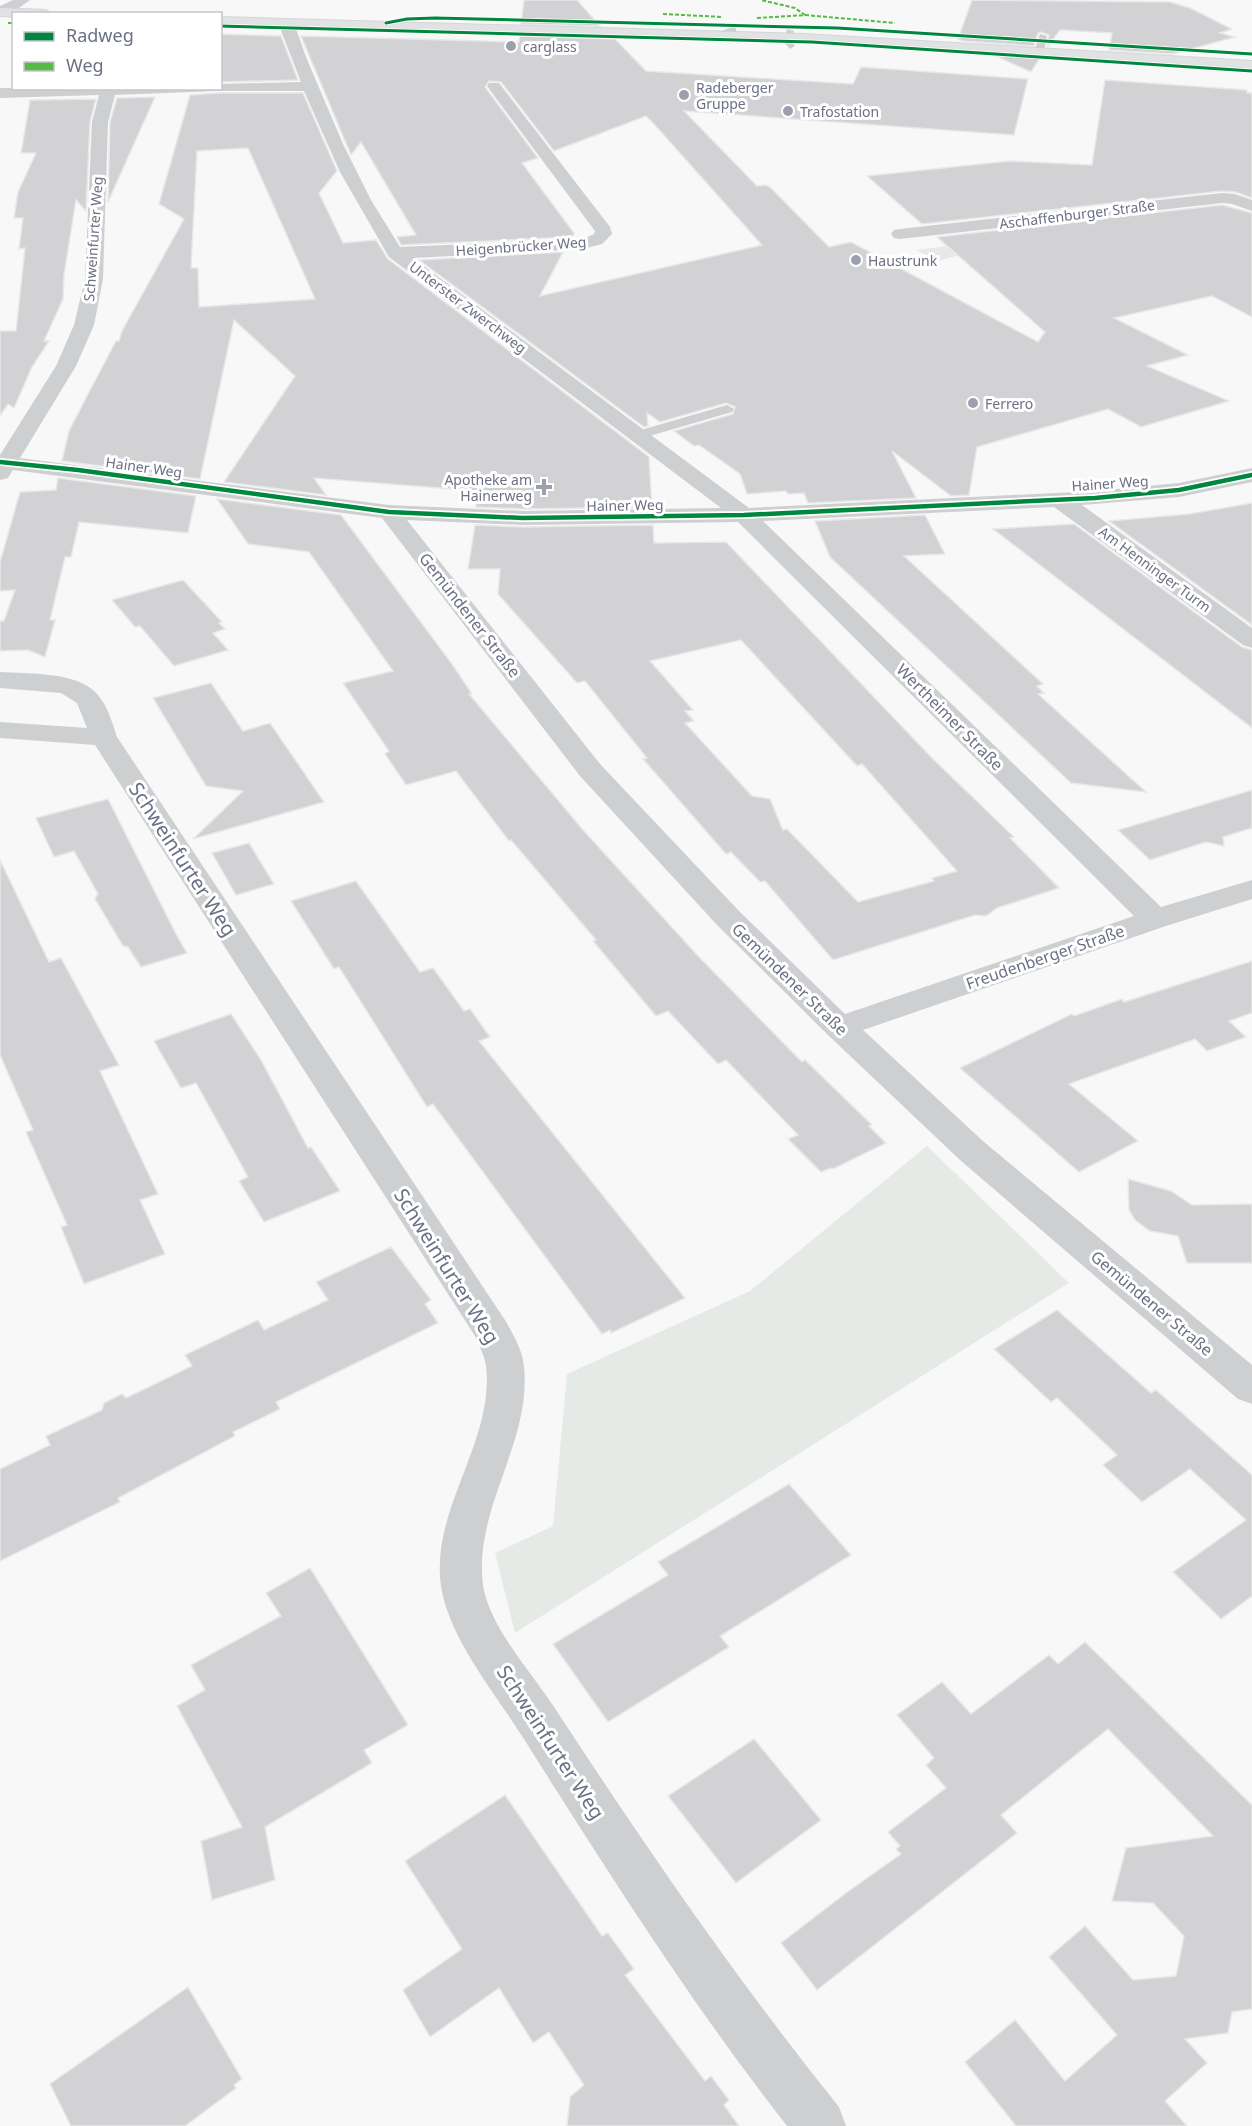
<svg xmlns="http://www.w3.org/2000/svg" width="1252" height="2126" font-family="'Noto Sans',sans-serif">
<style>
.green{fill:#e6eae6}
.building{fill:#d2d2d4;stroke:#e8e8e8;stroke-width:1.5;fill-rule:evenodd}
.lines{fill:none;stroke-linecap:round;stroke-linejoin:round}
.primary-casing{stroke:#d5d6d7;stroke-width:2}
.lane{fill:#cecfd1;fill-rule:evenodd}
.street{fill:#cecfd1;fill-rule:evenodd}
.primary{fill:#e1e2e3;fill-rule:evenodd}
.quiet{stroke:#58b947;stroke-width:2;stroke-dasharray:4 2;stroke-linecap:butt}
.cycleway-far1-casing{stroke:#fff;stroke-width:4.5}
.cycleway-casing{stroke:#fff;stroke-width:8}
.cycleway-far1{stroke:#00873e;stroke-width:3}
.cycleway{stroke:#00873e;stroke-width:4.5}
.poi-dot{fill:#9ca0ad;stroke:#fff;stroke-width:2}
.labels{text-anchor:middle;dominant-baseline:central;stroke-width:6;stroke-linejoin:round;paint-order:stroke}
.far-poi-label{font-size:14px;fill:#6b7085;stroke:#fff;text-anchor:start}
.far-street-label{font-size:14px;fill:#6b7085;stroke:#fff}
.street-label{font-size:16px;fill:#6b7085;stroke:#fff}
.near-street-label{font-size:20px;fill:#6b7085;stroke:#fff}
</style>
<rect width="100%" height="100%" fill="#f8f8f8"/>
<g class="green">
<path d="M956 245 967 253 938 261 916 250Z"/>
<path d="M927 1146 1069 1283 515 1633 495 1553 553 1526 567 1374 750 1291Z"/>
</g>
<g class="building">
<path d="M524 0H577L600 26 521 24Z"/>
<path d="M972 0 1170 2 1190 8 1232 29 1220 33 1235 37 1173 54 1109 50 1112 33 1060 30 1048 46 1049 35 1041 32 1038 33 1034 46 963 41 958 39Z"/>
<path d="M220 34 281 36 298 80 220 82Z"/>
<path d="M301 36 519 42 520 36 615 39 646 71 853 84 861 67 1028 79 1014 135 684 111 757 186 766 185 771 188 829 247 851 242 1038 342 1045 332 937 237 1222 205 1252 213V317L1212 296 1114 318 1188 355 1147 366 1229 401 1141 427 1108 409 977 447 969 495 951 496 892 451 916 498 808 503 804 493 788 494 786 491 747 494 740 474 699 445 694 446 674 431 733 414 735 407 726 403 660 422 647 413 648 426 644 427 419 260 563 252 540 296 762 245 654 124 646 116 554 151 501 82 489 81 485 87 538 158 522 163 574 233 572 237 401 245 397 237 416 235 361 142 351 155Z"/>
<path d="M996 56 1040 58 1031 72Z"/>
<path d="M1105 80 1247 90V93H1252V198L1236 192 1222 191 922 224 867 176 1009 161 1092 165Z"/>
<path d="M220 93H303L337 171 319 193 343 243 376 240 388 259 649 457 652 507 523 509 476 507 477 491 314 478 326 495 224 482 295 376 234 320 200 479 62 461 69 431 87 396 116 341H119L122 331 184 219 159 204 190 95ZM248 148 315 299 199 307 198 268H191L197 151Z"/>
<path d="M155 97 108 202 110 122 117 98Z"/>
<path d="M96 99 90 122 86 211 76 200 64 275 63 299 44 341H49L32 367 14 408 8 404 0 416V331H16L25 248 19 249 23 218H14L18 192 36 153H21L30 100Z"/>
<path d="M58 478 196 496 188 533 79 522 71 557H65L50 620H55L45 657 28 650 0 651V621H4L15 590 0 591V562L20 492 56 490Z"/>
<path d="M217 499 341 515 452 664 472 694H469L583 830 698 956 802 1062 805 1060 872 1125 869 1126 886 1143 833 1169 831 1168 821 1172 788 1139 798 1135 726 1060 718 1064 668 1011 656 1016 593 941 596 940 511 840 509 841 456 771 406 785 385 754 389 751 343 683 393 671 309 552 248 544Z"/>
<path d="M1252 503V625L1109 521 1189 514Z"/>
<path d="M925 515 945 554 904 556 1043 684 1037 686 1044 693 1038 694 1146 792 1071 783 830 557 815 521Z"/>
<path d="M1074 524 1242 647 1252 650V728L993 529Z"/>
<path d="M475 525 523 527 653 525 654 543 726 542 932 758 1014 837 1010 838 1059 888 997 908 986 916 975 915 833 960 765 881 760 882 731 852 726 854 643 759 647 758 585 681 577 683 498 594 500 569H468ZM741 640 857 766 862 764 957 871 932 878 934 881 858 902 787 829 783 830 770 799 752 796 685 723 694 721 685 711 693 710 650 661Z"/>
<path d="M183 580 222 622 219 623 225 629 213 633 228 650 174 666 140 626 135 627 112 600Z"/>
<path d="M211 683 243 731 270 723 324 802 193 839 243 791 206 786 153 698Z"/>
<path d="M1252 790V828L1223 837 1224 846 1206 842 1150 860 1118 830Z"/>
<path d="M108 799 176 934 187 953 141 967 128 947 123 946 95 899 98 894 74 851 54 857 36 818Z"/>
<path d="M249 843 274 884 236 895 212 853Z"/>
<path d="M0 860 49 962 61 958 119 1065 100 1071 158 1194 140 1200 165 1254 84 1284 61 1227 67 1225 26 1132 33 1130 0 1055Z"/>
<path d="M356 881 420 972 433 968 464 1011 470 1009 490 1037 479 1041 685 1298 611 1333 610 1330 602 1334 433 1104 427 1107 339 967 334 969 291 901Z"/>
<path d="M1252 961V1013L1229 1021 1246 1037 1207 1051 1195 1039 1069 1084 1138 1141 1079 1172 960 1068 1072 1014 1074 1016 1122 999 1124 1002Z"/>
<path d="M231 1014 261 1060 308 1148 311 1147 340 1191 264 1222 239 1181 248 1177 196 1083 181 1088 154 1041Z"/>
<path d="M1128 1179 1171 1191 1192 1205 1252 1204V1263H1187L1178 1236 1150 1231 1135 1220 1129 1210Z"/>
<path d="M391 1247 431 1300 425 1304 438 1323 276 1402 280 1409 233 1432 235 1436 118 1498 120 1502 0 1561V1469L50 1445 46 1436 102 1410 104 1403 122 1394 126 1398 192 1366 185 1355 258 1320 264 1330 328 1300 316 1282Z"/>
<path d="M1057 1310 1151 1393 1156 1390 1252 1475V1596L1221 1619 1173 1572 1246 1520 1190 1469 1142 1502 1103 1465 1117 1455 1057 1398 1051 1402 994 1349Z"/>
<path d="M789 1484 851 1555 720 1636 729 1647 608 1722 553 1644 668 1575 658 1562Z"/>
<path d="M310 1568 408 1725 364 1750 372 1763 265 1827 275 1880 212 1900 201 1841 242 1827 177 1706 205 1690 191 1665 281 1616 266 1593Z"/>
<path d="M1085 1642 1252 1805V2009L1232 2012 1228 2033 1185 2039 1207 2063 1165 2101 1187 2126H1016L965 2062 1015 2020 1065 2081 1117 2035 1049 1957 1085 1926 1133 1980 1176 1976 1184 1936 1153 1903 1112 1901 1126 1848 1213 1836 1108 1729 1001 1815 1017 1833 817 1990 781 1943 846 1893 901 1854 896 1849 900 1846 888 1832 946 1788 926 1765 934 1758 897 1715 942 1682 971 1714 1049 1655 1058 1664Z"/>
<path d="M754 1739 821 1820 736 1883 668 1796Z"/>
<path d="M505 1795 602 1936 608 1933 634 1969 625 1975 705 2081 711 2076 729 2100 724 2105 739 2126H567L570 2097 584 2085 549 2032 533 2043 499 1988 430 2037 403 1990 462 1949 405 1861Z"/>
<path d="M188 1987 242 2079 234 2085 236 2088 185 2126H71L50 2084Z"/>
</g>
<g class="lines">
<defs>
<g id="primary">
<path d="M0 8 46 10 52 14H14V17L0 16Z"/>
<path d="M220 17 805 34 1252 61V69L805 42 220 25Z"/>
</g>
</defs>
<use href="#primary" class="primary-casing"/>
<g class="lane">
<path d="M733 27 736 28V32L711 39 707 36Z"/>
<path d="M787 29 794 31 792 42 795 46 790 49 784 42Z"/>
<path d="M1040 34 1047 36 1044 52 1039 55 1034 52Z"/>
<path d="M727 405 734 409 732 412 639 439 632 435 634 432Z"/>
</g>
<g class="street">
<path d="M13 0H30L16 10 0 14V6Z"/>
<path d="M287 19 294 23 306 57 343 144 371 200 400 247 583 239 594 234 595 231 487 86 489 83H499L610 227 612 234 602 244 583 249 413 258 749 508 1095 491 1179 483 1252 468V482L1179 497 1082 505 1252 628V648L1243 645 1054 507 763 521 1161 907 1252 880V899L1166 926 863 1030 984 1142 1252 1365V1404L1238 1399 960 1160 828 1035 718 926 580 776 382 518 13 470 8 478 0 480V455L56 366 74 325 85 279 92 122 99 95 0 98V88H220V84L301 82 280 28 282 20ZM216 91H304L340 172 389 257 721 508 523 511 389 505 20 458 76 366 94 325 103 279 108 122 115 95ZM407 520 523 525 738 522 1134 916 845 1014 740 912 600 764Z"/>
<path d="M1222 193 1235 194 1252 200V211L1232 204 1222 203 900 239 894 238 891 234 894 230 900 229Z"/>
<path d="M0 672C27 674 79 671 98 695 108 707 112 722 117 737L505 1320C513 1334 523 1351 524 1367 532 1442 473 1509 483 1585 489 1627 533 1674 556 1710 645 1846 737 1980 839 2107L846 2126H787C690 2002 606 1869 522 1736 494 1692 449 1638 441 1586 430 1509 495 1442 486 1365 484 1355 479 1345 475 1336L95 745 0 738V722L87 728 77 703 61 693 0 688Z"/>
</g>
<use href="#primary" class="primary"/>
<g class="quiet">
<path d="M663 14 723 17"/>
<path d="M805 15 895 23"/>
<path d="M757 18 805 15 795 8 761 0"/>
<path d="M8 23H14"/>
</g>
<defs>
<g id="cycleway-far1">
<path d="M386 23 407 19 435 18 837 28 1252 54"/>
<path d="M220 26 812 42 1252 71"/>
</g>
<path id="cycleway" d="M0 462 78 470 389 512 523 518 744 515 1095 498 1179 490 1252 475"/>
</defs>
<use href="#cycleway-far1" class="cycleway-far1-casing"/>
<use href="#cycleway" class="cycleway-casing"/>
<use href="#cycleway-far1" class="cycleway-far1"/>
<use href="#cycleway" class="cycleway"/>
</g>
<g class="poi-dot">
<circle cx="511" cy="46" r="6"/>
<circle cx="684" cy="95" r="6"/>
<circle cx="788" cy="111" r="6"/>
<circle cx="856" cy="260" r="6"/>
<circle cx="973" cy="403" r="6"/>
<path d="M541 478h6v6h6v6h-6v6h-6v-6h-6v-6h6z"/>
</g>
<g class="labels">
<g class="far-poi-label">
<text x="523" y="46">carglass</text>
<text x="696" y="87">Radeberger<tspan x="696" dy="16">Gruppe</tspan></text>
<text x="800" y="111">Trafostation</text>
<text x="868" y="260">Haustrunk</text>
<text x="985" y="403">Ferrero</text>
<text x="532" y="479" text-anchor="end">Apotheke am<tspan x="532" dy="16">Hainerweg</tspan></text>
</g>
<g class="far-street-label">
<text transform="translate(1077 214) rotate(-7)">Aschaffenburger Straße</text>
<text transform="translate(93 239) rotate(-86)">Schweinfurter Weg</text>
<text transform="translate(521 246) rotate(-4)">Heigenbrücker Weg</text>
<text transform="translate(468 307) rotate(37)">Unterster Zwerchweg</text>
<text transform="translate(144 467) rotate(8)">Hainer Weg</text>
<text transform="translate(1110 483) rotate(-4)">Hainer Weg</text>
<text transform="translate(625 505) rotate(-1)">Hainer Weg</text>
<text transform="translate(1155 569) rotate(36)">Am Henninger Turm</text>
</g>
<g class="street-label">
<text transform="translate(470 615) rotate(52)">Gemündener Straße</text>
<text transform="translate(950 717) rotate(45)">Wertheimer Straße</text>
<text transform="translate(1045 957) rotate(-19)">Freudenberger Straße</text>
<text transform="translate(790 979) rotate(44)">Gemündener Straße</text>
<text transform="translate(1152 1303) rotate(40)">Gemündener Straße</text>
</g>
<g class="near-street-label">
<text transform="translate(183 859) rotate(57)">Schweinfurter Weg</text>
<text transform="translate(447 1266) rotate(58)">Schweinfurter Weg</text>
<text transform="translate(551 1742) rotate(57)">Schweinfurter Weg</text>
</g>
</g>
<rect x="12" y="12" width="210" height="78" fill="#ffffff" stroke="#c4c6ce" stroke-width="1.5"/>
<rect x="24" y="32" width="30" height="9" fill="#00873e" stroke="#c4c6ce" stroke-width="1.5"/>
<text x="66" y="42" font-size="18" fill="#6b7085">Radweg</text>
<rect x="24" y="62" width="30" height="9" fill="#58b947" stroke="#c4c6ce" stroke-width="1.5"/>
<text x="66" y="72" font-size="18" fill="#6b7085">Weg</text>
</svg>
